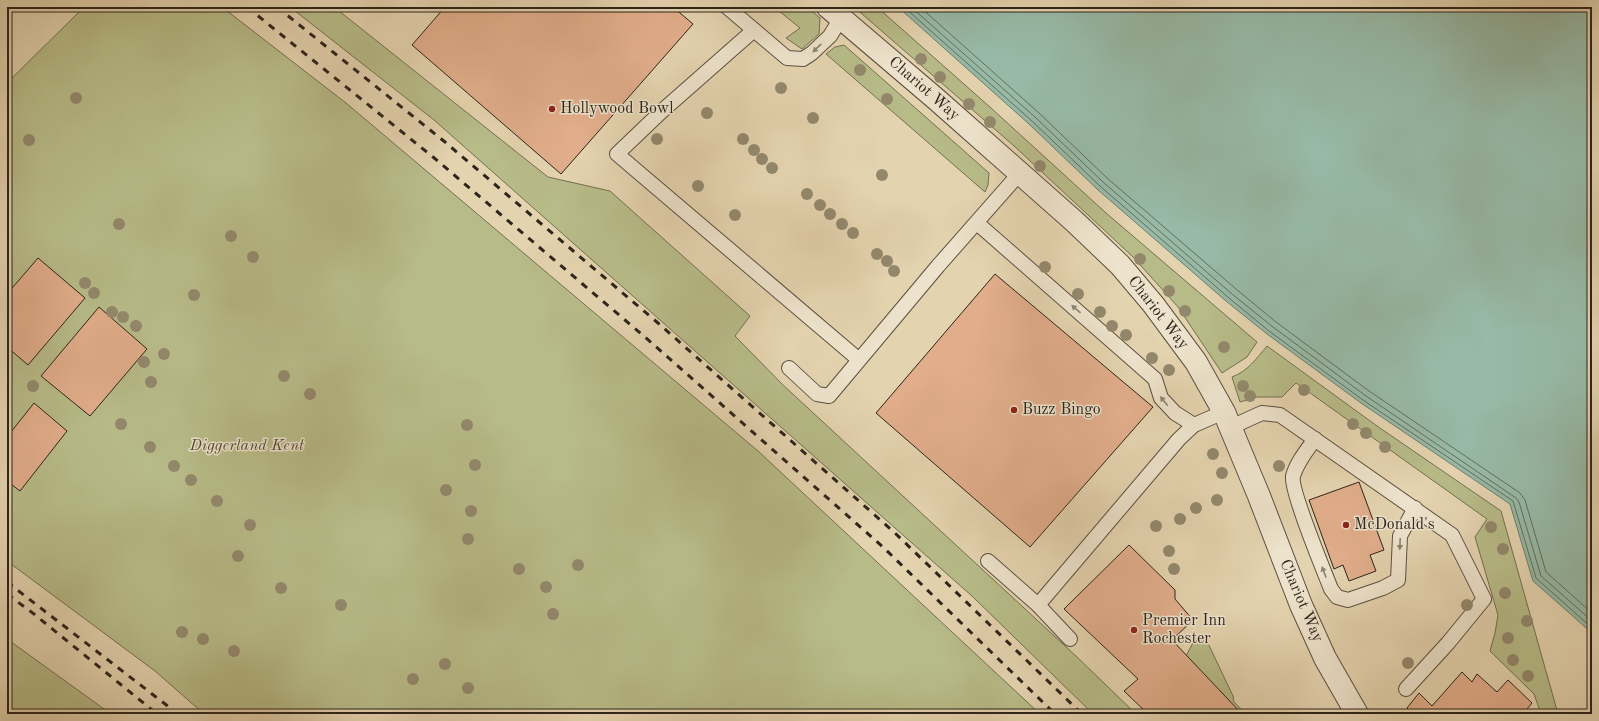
<svg xmlns="http://www.w3.org/2000/svg" width="1599" height="721" font-family="'Old Standard TT',serif">
<style>
.green{fill:#b7bb88;stroke:#727052}
.water{fill:#97b9a6;stroke:#6d7d6e}
.lines{fill:none;stroke-linecap:round;stroke-linejoin:round}
.shore{stroke:#626e60;stroke-width:1}
.building{fill:#e1ad8b;stroke:#2d241b}
.service-casing{stroke:#5b5040;stroke-width:16}
.minor-casing{stroke:#5b5040;stroke-width:24}
.service{stroke:#ede2cb;stroke-width:14}
.minor{stroke:#ede2cb;stroke-width:22}
.rail{stroke:#2d241b;stroke-width:3;stroke-dasharray:7 7;stroke-linecap:butt}
.tree{fill:#93886c}
.oneway{fill:#8d8373}
.poi-dot{fill:#8f2418;stroke:#ede2cb;stroke-width:1.5}
.labels{text-anchor:middle;dominant-baseline:central;stroke-width:3;stroke-linejoin:round;paint-order:stroke}
.street-label{font-size:16px;fill:#2d241b;stroke:#ede2cb}
.poi-label{font-size:16px;fill:#2d241b;stroke:#ede2cb;text-anchor:start}
.park-label{font-size:16px;font-style:italic;fill:#504a36;stroke:#ede2cb}
</style>
<rect width="100%" height="100%" fill="#e4d3af"/>
<filter id="stains"><feTurbulence type="fractalNoise" baseFrequency=".005" numOctaves="4"/><feColorMatrix values="0 0 0 0 .2 0 0 0 0 .09 0 0 0 0 .02 0 0 0 .5 -.17"/></filter>
<radialGradient id="worn" r=".72"><stop offset=".6" stop-color="#630" stop-opacity="0"/><stop offset="1" stop-color="#630" stop-opacity=".3"/></radialGradient>
<g class="green">
<path d="M84 7H222L346 103 758 451 1040 714H204L155 671 7 561V83Z"/>
<path d="M290 7H334L548 177 610 191 750 316 735 336 783 385 1077 657 1136 714H1093L973 597 434 120Z"/>
<path d="M774 7H807L820 18 819 34 802 49 786 38 800 28Z"/>
<path d="M854 7H877L991 108 1106 213 1257 342 1247 357 1222 373 1178 307 1133 257 1013 145Z"/>
<path d="M844 45 989 173 988 185 985 192 826 54 835 47Z"/>
<path d="M1267 346 1377 426 1501 511 1558 714H1541L1534 694 1490 651 1495 633 1498 615 1475 537 1487 519 1296 383 1282 397H1257L1240 402 1232 377C1248 371 1256 359 1267 346Z"/>
<path d="M1205 637 1233 696 1234 702 1246 714H1240L1186 656 1195 639Z"/>
<path d="M7 639 111 714H7Z"/>
</g>
<path class="water" d="M898 7H1592V633L1533 581 1510 504 1361 403 1267 334 1226 301 1097 189 1029 124Z"/>
<g class="lines">
<g class="shore">
<path d="M904 7 1032 121 1100 186 1229 298 1269 331 1363 400 1513 501 1536 578 1592 628"/>
<path d="M911 7 1035 117 1103 182 1232 294 1273 327 1366 396 1516 498 1519 502 1541 576 1592 621"/>
<path d="M920 7 1039 113 1107 178 1236 289 1276 322 1369 391 1520 493 1525 500 1546 572 1592 613"/>
</g>
</g>
<g class="building">
<path d="M445 7H673L693 24 561 174 412 45Z"/>
<path d="M38 258 85 298 28 365 7 347V294Z"/>
<path d="M995 274 1153 407 1030 547 876 413Z"/>
<path d="M99 307 147 349 90 416 41 376Z"/>
<path d="M34 403 67 431 20 491 7 481V437Z"/>
<path d="M1359 482 1384 550 1370 555 1376 571 1349 581 1343 565 1334 569 1309 500Z"/>
<path d="M1129 545 1175 590V599L1193 620 1172 640 1242 714H1148L1124 691 1138 679 1064 609Z"/>
<path d="M1462 672 1472 682 1477 674 1497 692 1508 680 1532 703 1523 714H1413L1407 708 1419 693 1432 706Z"/>
</g>
<g class="lines">
<defs>
<g id="service">
<path d="M727 7 787 58 803 59 812 53 830 36 841 18"/>
<path d="M754 30 662 111 617 154 858 359"/>
<path d="M977 223 1155 379 1161 398 1175 413 1194 425"/>
<path d="M789 368 817 394 829 396 938 266 1019 174"/>
<path d="M1231 427 1262 413 1280 415 1452 535 1484 599 1448 643 1406 689"/>
<path d="M1315 439C1307 450 1297 462 1293 476 1290 489 1324 571 1331 589L1337 597 1348 600 1383 588 1398 580 1400 536 1415 508"/>
<path d="M988 561 1038 605 1070 639"/>
<path d="M1038 605 1179 439 1194 425 1224 412"/>
</g>
<path id="minor" d="M828 7 936 99 1075 222 1120 265 1153 304 1196 362 1224 412 1259 496 1301 605 1325 658 1357 714"/>
</defs>
<use href="#service" class="service-casing"/>
<use href="#minor" class="minor-casing"/>
<use href="#service" class="service"/>
<use href="#minor" class="minor"/>
<g class="rail">
<path d="M247 7 433 157 645 337 883 547 1055 714"/>
<path d="M277 7 445 142 658 323 895 533 1082 714"/>
<path d="M7 582 178 714"/>
<path d="M7 594 34 614 157 714"/>
</g>
</g>
<g class="tree">
<circle cx="921" cy="59" r="6"/>
<circle cx="860" cy="70" r="6"/>
<circle cx="940" cy="77" r="6"/>
<circle cx="781" cy="88" r="6"/>
<circle cx="76" cy="98" r="6"/>
<circle cx="887" cy="99" r="6"/>
<circle cx="969" cy="104" r="6"/>
<circle cx="707" cy="113" r="6"/>
<circle cx="813" cy="118" r="6"/>
<circle cx="990" cy="122" r="6"/>
<circle cx="657" cy="139" r="6"/>
<circle cx="743" cy="139" r="6"/>
<circle cx="29" cy="140" r="6"/>
<circle cx="754" cy="150" r="6"/>
<circle cx="762" cy="159" r="6"/>
<circle cx="1040" cy="166" r="6"/>
<circle cx="772" cy="168" r="6"/>
<circle cx="882" cy="175" r="6"/>
<circle cx="698" cy="186" r="6"/>
<circle cx="807" cy="194" r="6"/>
<circle cx="820" cy="205" r="6"/>
<circle cx="830" cy="214" r="6"/>
<circle cx="735" cy="215" r="6"/>
<circle cx="119" cy="224" r="6"/>
<circle cx="842" cy="224" r="6"/>
<circle cx="853" cy="233" r="6"/>
<circle cx="231" cy="236" r="6"/>
<circle cx="877" cy="254" r="6"/>
<circle cx="253" cy="257" r="6"/>
<circle cx="1140" cy="259" r="6"/>
<circle cx="887" cy="261" r="6"/>
<circle cx="1045" cy="267" r="6"/>
<circle cx="894" cy="271" r="6"/>
<circle cx="85" cy="283" r="6"/>
<circle cx="1169" cy="291" r="6"/>
<circle cx="94" cy="293" r="6"/>
<circle cx="1078" cy="294" r="6"/>
<circle cx="194" cy="295" r="6"/>
<circle cx="1185" cy="311" r="6"/>
<circle cx="112" cy="312" r="6"/>
<circle cx="1100" cy="312" r="6"/>
<circle cx="123" cy="317" r="6"/>
<circle cx="136" cy="326" r="6"/>
<circle cx="1112" cy="326" r="6"/>
<circle cx="1126" cy="335" r="6"/>
<circle cx="1224" cy="347" r="6"/>
<circle cx="164" cy="354" r="6"/>
<circle cx="1152" cy="358" r="6"/>
<circle cx="144" cy="362" r="6"/>
<circle cx="1169" cy="370" r="6"/>
<circle cx="284" cy="376" r="6"/>
<circle cx="151" cy="382" r="6"/>
<circle cx="33" cy="386" r="6"/>
<circle cx="1243" cy="386" r="6"/>
<circle cx="1304" cy="390" r="6"/>
<circle cx="310" cy="394" r="6"/>
<circle cx="1250" cy="396" r="6"/>
<circle cx="121" cy="424" r="6"/>
<circle cx="1353" cy="424" r="6"/>
<circle cx="467" cy="425" r="6"/>
<circle cx="1366" cy="433" r="6"/>
<circle cx="150" cy="447" r="6"/>
<circle cx="1385" cy="447" r="6"/>
<circle cx="1213" cy="454" r="6"/>
<circle cx="475" cy="465" r="6"/>
<circle cx="174" cy="466" r="6"/>
<circle cx="1279" cy="466" r="6"/>
<circle cx="1222" cy="473" r="6"/>
<circle cx="191" cy="480" r="6"/>
<circle cx="446" cy="490" r="6"/>
<circle cx="1217" cy="500" r="6"/>
<circle cx="217" cy="501" r="6"/>
<circle cx="1196" cy="508" r="6"/>
<circle cx="471" cy="511" r="6"/>
<circle cx="1180" cy="519" r="6"/>
<circle cx="250" cy="525" r="6"/>
<circle cx="1156" cy="526" r="6"/>
<circle cx="1491" cy="527" r="6"/>
<circle cx="468" cy="539" r="6"/>
<circle cx="1503" cy="549" r="6"/>
<circle cx="1169" cy="551" r="6"/>
<circle cx="238" cy="556" r="6"/>
<circle cx="578" cy="565" r="6"/>
<circle cx="519" cy="569" r="6"/>
<circle cx="1174" cy="569" r="6"/>
<circle cx="546" cy="587" r="6"/>
<circle cx="281" cy="588" r="6"/>
<circle cx="1505" cy="593" r="6"/>
<circle cx="341" cy="605" r="6"/>
<circle cx="1467" cy="605" r="6"/>
<circle cx="553" cy="614" r="6"/>
<circle cx="1527" cy="621" r="6"/>
<circle cx="182" cy="632" r="6"/>
<circle cx="1508" cy="638" r="6"/>
<circle cx="203" cy="639" r="6"/>
<circle cx="234" cy="651" r="6"/>
<circle cx="1513" cy="660" r="6"/>
<circle cx="1408" cy="663" r="6"/>
<circle cx="445" cy="664" r="6"/>
<circle cx="1528" cy="676" r="6"/>
<circle cx="413" cy="679" r="6"/>
<circle cx="468" cy="688" r="6"/>
</g>
<defs><path id="oneway-solid" d="M-6-.8H1V-3.2L6.5 0L1 3.2V.8H-6Z"/></defs>
<g class="oneway">
<use href="#oneway-solid" transform="translate(817 48) rotate(136)"/>
<use href="#oneway-solid" transform="translate(1076 309) rotate(-139)"/>
<use href="#oneway-solid" transform="translate(1164 401) rotate(-129)"/>
<use href="#oneway-solid" transform="translate(1400 544) rotate(92)"/>
<use href="#oneway-solid" transform="translate(1324 572) rotate(-110)"/>
</g>
<g class="poi-dot">
<circle cx="552" cy="109" r="4"/>
<circle cx="1014" cy="410" r="4"/>
<circle cx="1346" cy="525" r="4"/>
<circle cx="1134" cy="630" r="4"/>
</g>
<g class="labels">
<g class="street-label">
<text transform="translate(924 89) rotate(41)">Chariot Way</text>
<text transform="translate(1158 313) rotate(52)">Chariot Way</text>
<text transform="translate(1301 601) rotate(67)">Chariot Way</text>
</g>
<g class="poi-label">
<text x="560" y="109">Hollywood Bowl</text>
<text x="1022" y="410">Buzz Bingo</text>
<text x="1354" y="525">McDonald's</text>
<text x="1142" y="621">Premier Inn<tspan x="1142" dy="18">Rochester</tspan></text>
</g>
<g class="park-label">
<text x="247" y="446">Diggerland Kent</text>
</g>
</g>
<rect width="1599" height="721" fill="none" stroke="#e4d3af" stroke-width="24"/>
<rect x="8" y="8" width="1583" height="705" fill="none" stroke="#2d241b" stroke-width="2"/>
<rect x="12" y="12" width="1575" height="697" fill="none" stroke="#2d241b"/>
<rect width="100%" height="100%" filter="url(#stains)"/>
<rect width="100%" height="100%" fill="url(#worn)"/>
</svg>
